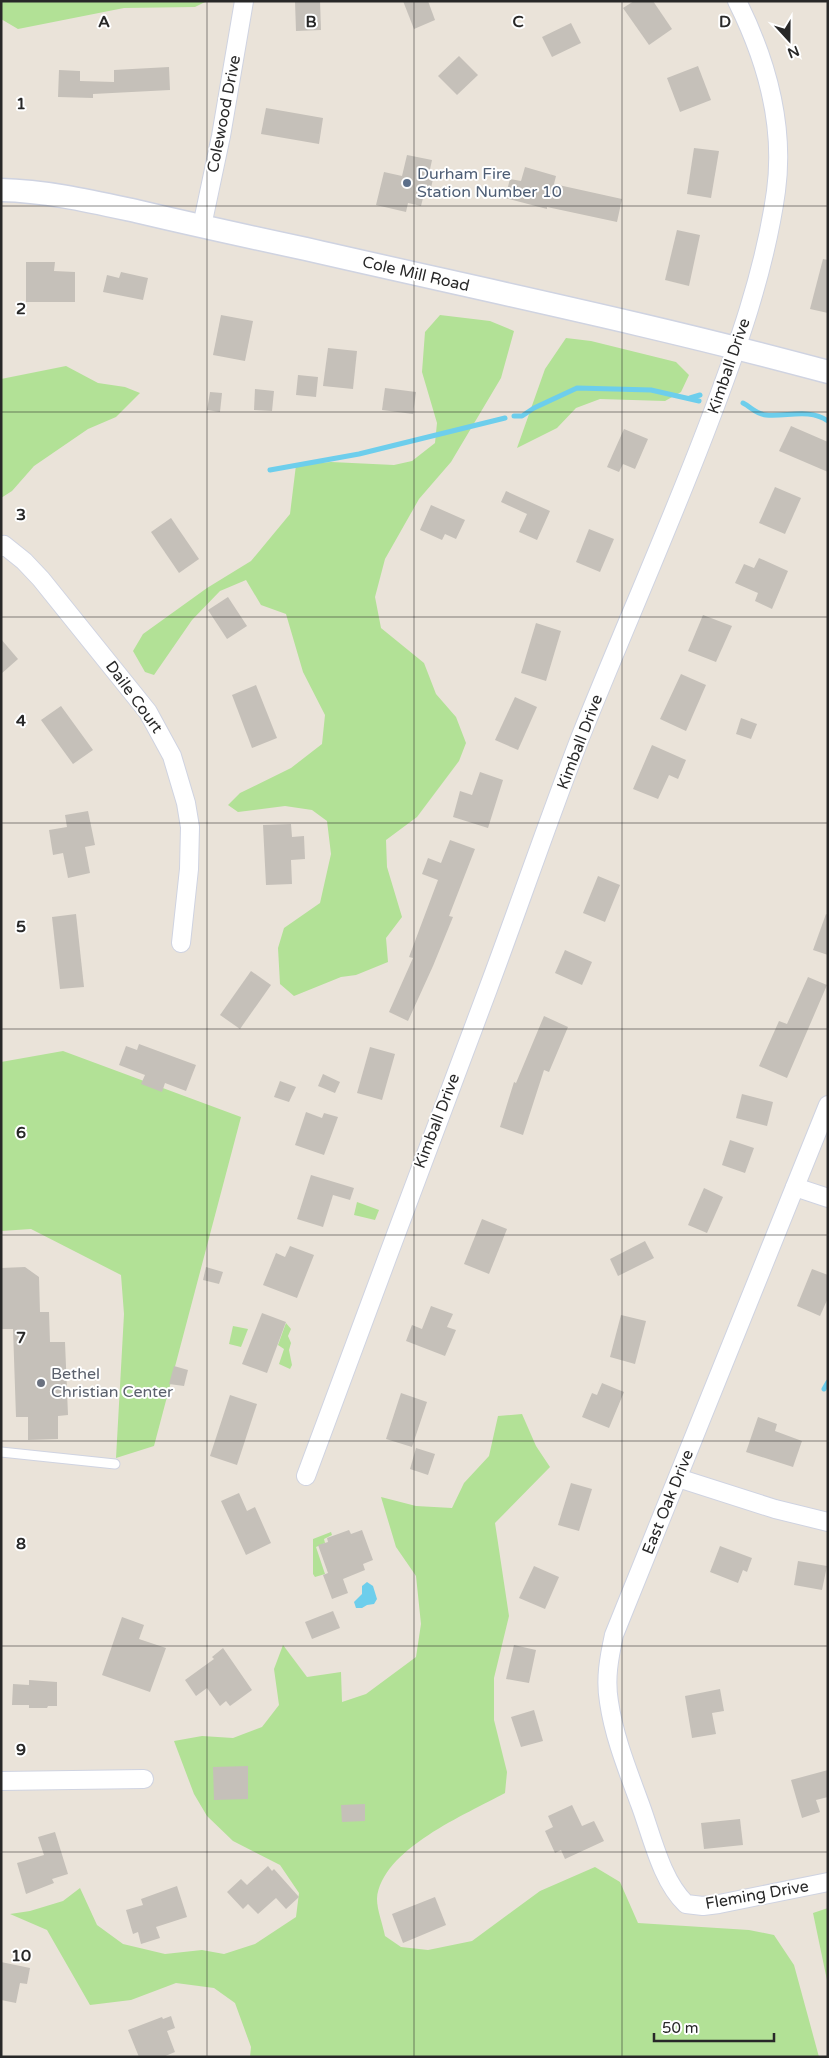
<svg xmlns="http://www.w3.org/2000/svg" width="829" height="2058" font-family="'Varela Round',sans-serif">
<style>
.green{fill:#b2e196}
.water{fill:#6dceec}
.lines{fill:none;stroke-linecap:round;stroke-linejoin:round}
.stream{stroke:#6dceec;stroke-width:5}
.building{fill:#c5c0b9}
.service-casing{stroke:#cfd3e1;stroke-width:11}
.minor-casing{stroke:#cfd3e1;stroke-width:20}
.tertiary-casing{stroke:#cfd3e1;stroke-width:25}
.service{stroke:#fff;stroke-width:9}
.minor{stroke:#fff;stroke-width:18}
.tertiary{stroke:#fff;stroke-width:22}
.grid{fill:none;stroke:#282828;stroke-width:1;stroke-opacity:0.55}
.service-dot{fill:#5c6f8a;stroke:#fff;stroke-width:2}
.worship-dot{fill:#6b7280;stroke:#fff;stroke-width:2}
.labels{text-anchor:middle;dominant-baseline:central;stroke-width:4;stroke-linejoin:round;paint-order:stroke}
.street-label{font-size:16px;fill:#282828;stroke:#fff}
.service-label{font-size:16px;fill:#4e5e75;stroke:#fff;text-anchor:start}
.worship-label{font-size:16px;fill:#5b616d;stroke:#fff;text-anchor:start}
.grid-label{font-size:16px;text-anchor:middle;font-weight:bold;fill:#282828;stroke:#fff;stroke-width:4;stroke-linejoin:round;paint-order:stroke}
</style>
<rect width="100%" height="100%" fill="#eae3d9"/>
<g class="green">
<path d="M1 1H207L195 7 124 8 18 29 1 19Z"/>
<path d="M440 315 490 321 514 331 501 378 451 462 419 499 385 559 375 597 381 628 424 663 436 694 456 717 466 743 459 761 417 817 386 840 387 867 402 917 386 938 388 962 356 975 341 977 294 996 280 984 278 948 284 928 320 903 331 854 327 821 312 810 285 806 238 812 228 805 240 793 291 768 322 744 325 715 303 672 286 614 261 605 246 580 220 591 192 620 154 675 145 672 133 651 143 634 207 588 251 561 290 514 296 465 331 462 394 465 412 461 435 443 437 423 422 372 425 332Z"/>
<path d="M566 338 591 341 676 362 689 375 681 392 665 401 600 399 576 408 557 428 517 448 545 369Z"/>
<path d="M66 366 98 383 125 387 140 393 116 417 88 429 34 466 12 491 1 498V379Z"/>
<path d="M63 1051 241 1117 154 1446 116 1458 124 1314 121 1275 31 1229 1 1231V1062Z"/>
<path d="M357 1202 379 1210 375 1220 354 1215Z"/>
<path d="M286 1323 291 1329 288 1336 291 1343 289 1350 292 1365 290 1369 279 1364 284 1349 278 1345Z"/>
<path d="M233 1326 248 1329 241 1347 229 1344Z"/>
<path d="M522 1414 536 1446 550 1467 495 1523 509 1616 494 1678V1720L507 1772 505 1793C467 1814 381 1849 377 1899 377 1910 383 1925 385 1936L401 1947 428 1950 472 1941 540 1891 595 1867 620 1882 638 1923 749 1930 774 1935 794 1965 819 2057H250L251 2047 235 2003 214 1988 176 1983 131 2000 90 2005 47 1930 10 1914 30 1911 63 1901 80 1888 97 1925 123 1944 165 1954 202 1950 224 1954 255 1944 296 1917 299 1893 280 1865 233 1841 207 1816 194 1794 174 1741 202 1736 233 1738 262 1727 279 1705 274 1669 283 1645 307 1677 341 1672 342 1702 366 1694 416 1657 421 1624 416 1576 396 1547 381 1497 416 1506 452 1508 464 1483 489 1456 498 1416Z"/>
<path d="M331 1532 332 1535 324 1539 325 1543 316 1547 325 1574 315 1577 313 1574V1539Z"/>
<path d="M828 1908V1985L813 1913Z"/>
</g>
<path class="water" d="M367 1582 373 1586 377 1599 374 1604 367 1605 362 1608H356L354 1602 362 1594V1586Z"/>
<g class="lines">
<g class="stream">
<path d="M690 398 700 395"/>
<path d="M743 403C751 407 756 414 766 415 787 417 809 408 828 421"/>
<path d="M514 416H522L534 408 577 388 651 390 699 401"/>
<path d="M270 470 359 454 505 418"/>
<path d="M824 1389 828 1382"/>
</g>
</g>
<g class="building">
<path d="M295 1H320L321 30 296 31Z"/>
<path d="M403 1H428L435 20 414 29Z"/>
<path d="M634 1H653L672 29 649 45 623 8Z"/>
<path d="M571 23 581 43 552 57 542 37Z"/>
<path d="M459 56 478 75 457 95 438 76Z"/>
<path d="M698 66 711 100 680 112 667 78Z"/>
<path d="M169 67 170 90 93 94V98L58 97 59 70 80 71V81L114 82V70Z"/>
<path d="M266 108 323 118 319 144 261 134Z"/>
<path d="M694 148 719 151 711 198 687 194Z"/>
<path d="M407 155 432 160 429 174 434 175 430 192 425 190 421 206 408 203 406 212 376 205 384 172 402 176Z"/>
<path d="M525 167 556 176 554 184 622 199 617 222 547 207V209L505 198 510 179 521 181Z"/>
<path d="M677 230 700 235 689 286 665 280Z"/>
<path d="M823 259 828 260V313L810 309Z"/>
<path d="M26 262H55L54 271 75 272V302H26Z"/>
<path d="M121 272 148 278 143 300 103 292 107 275 119 278Z"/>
<path d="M221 315 253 321 245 361 213 355Z"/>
<path d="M328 348 357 351 353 389 323 386Z"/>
<path d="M298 375 318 377 316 397 296 395Z"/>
<path d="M385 388 416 392 413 414 382 410Z"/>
<path d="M255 389 274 391 272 411 254 410Z"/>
<path d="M210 392 222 393 220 412 207 410Z"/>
<path d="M791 426 828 442V472L779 451Z"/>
<path d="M624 429 648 439 635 469 623 464 619 472 607 467Z"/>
<path d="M775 487 801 498 785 534 759 523Z"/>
<path d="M506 491 550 511 537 540 519 532 527 514 501 502Z"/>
<path d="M431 505 465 520 456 539 445 534 442 540 420 530Z"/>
<path d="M171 518 199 559 179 573 151 532Z"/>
<path d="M589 529 614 539 600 572 576 562Z"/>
<path d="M759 558 788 571 772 609 755 601 758 593 735 583 744 564 754 568Z"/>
<path d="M228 597 247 626 227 639 208 610Z"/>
<path d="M703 615 732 626 716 662 688 651Z"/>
<path d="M536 623 561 631 546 681 521 673Z"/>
<path d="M1 639 18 659 1 674Z"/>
<path d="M681 674 706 685 686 731 660 719Z"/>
<path d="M256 685 277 738 252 748 232 695Z"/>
<path d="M515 697 537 707 518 750 495 740Z"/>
<path d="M61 706 93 750 73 764 41 720Z"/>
<path d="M741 718 757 724 751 739 736 734Z"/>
<path d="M652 745 686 760 678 779 669 775 658 799 633 789Z"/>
<path d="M480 772 503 780 488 828 453 817 460 791 472 795Z"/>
<path d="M88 811 95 845 85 847 90 873 68 878 63 853 53 855 49 830 67 827 65 815Z"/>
<path d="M291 824 292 837 304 836 305 859 291 860 292 884 266 885 263 825Z"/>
<path d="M450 840 475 849 449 916 453 917 433 966 408 1021 389 1012 413 958 409 957 438 880 422 874 428 858 441 863Z"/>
<path d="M598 876 620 885 605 922 583 913Z"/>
<path d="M76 914 84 987 60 989 52 917Z"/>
<path d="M826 914 828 915V955L813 950Z"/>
<path d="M565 950 592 962 582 985 555 973Z"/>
<path d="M251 971 271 985 240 1029 220 1015Z"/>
<path d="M808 977 827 985 787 1078 759 1066 779 1021 787 1024Z"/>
<path d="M544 1016 568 1027 549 1072 544 1070 523 1135 500 1127 514 1082 516 1083Z"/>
<path d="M139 1044 196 1065 186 1091 165 1083 162 1092 141 1084 145 1075 119 1065 126 1046 137 1050Z"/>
<path d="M370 1047 395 1054 382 1100 357 1093Z"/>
<path d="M323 1074 340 1082 335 1093 318 1086Z"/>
<path d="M280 1081 296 1087 289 1102 274 1097Z"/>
<path d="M742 1094 773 1102 767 1126 736 1118Z"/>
<path d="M306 1112 322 1118 324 1113 338 1117 324 1155 295 1145Z"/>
<path d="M730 1140 754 1148 745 1173 722 1165Z"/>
<path d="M311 1175 354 1188 350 1200 333 1195 323 1227 297 1219Z"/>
<path d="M704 1188 723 1197 707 1233 688 1225Z"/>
<path d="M482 1219 507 1229 489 1274 464 1264Z"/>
<path d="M645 1241 654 1258 618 1276 610 1259Z"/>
<path d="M290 1246 314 1255 297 1298 263 1285 276 1253 285 1257Z"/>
<path d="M25 1267 39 1277 40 1312H49L50 1342H65L68 1415 58 1416V1439L28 1440V1417H16L13 1329H1V1268Z"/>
<path d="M206 1267 223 1272 219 1284 203 1280Z"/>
<path d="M812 1269 828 1275V1298L820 1316 797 1306Z"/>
<path d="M431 1306 453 1314 447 1327 456 1330 445 1356 406 1341 412 1325 422 1329Z"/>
<path d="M262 1313 286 1322 267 1373 242 1364Z"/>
<path d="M621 1315 646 1321 635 1364 610 1357Z"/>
<path d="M174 1366 188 1370 184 1386 169 1384Z"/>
<path d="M602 1383 624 1392 609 1428 582 1417 592 1393 597 1395Z"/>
<path d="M401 1393 427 1402 412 1447 386 1439Z"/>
<path d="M230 1395 257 1404 237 1465 210 1456Z"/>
<path d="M758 1417 777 1424 775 1431 802 1441 793 1467 746 1452Z"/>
<path d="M416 1448 435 1454 428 1475 410 1469Z"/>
<path d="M571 1483 592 1489 579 1531 558 1525Z"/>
<path d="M239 1493 247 1511 255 1507 271 1543 246 1555 221 1501Z"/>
<path d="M349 1530 351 1534 362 1530 373 1560 363 1564 365 1570 343 1579 348 1593 332 1599 323 1575 328 1573 318 1545 328 1542 327 1538Z"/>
<path d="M720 1546 752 1558 747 1572 743 1570 738 1583 710 1572Z"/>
<path d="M798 1561 827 1566 822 1590 794 1585Z"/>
<path d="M534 1566 559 1577 545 1609 519 1598Z"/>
<path d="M333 1611 340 1628 312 1639 305 1622Z"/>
<path d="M122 1617 144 1625 139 1639 166 1648 150 1692 102 1675Z"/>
<path d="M514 1645 536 1650 529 1683 506 1679Z"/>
<path d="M223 1648 252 1690 230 1706 226 1701 220 1706 207 1688 196 1696 185 1680 214 1659 212 1657Z"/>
<path d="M29 1680 57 1682V1706H48L47 1708H29V1705H12L13 1684 29 1685Z"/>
<path d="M720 1689 724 1711 712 1713 716 1734 692 1738 685 1696Z"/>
<path d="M534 1710 543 1741 521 1747 511 1717Z"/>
<path d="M248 1766V1799L214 1800 213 1767Z"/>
<path d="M828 1770V1797L816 1800 820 1812 802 1818 791 1780Z"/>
<path d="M365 1804V1821L342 1822 341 1805Z"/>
<path d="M572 1805 582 1826 594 1821 604 1841 565 1859 561 1850 555 1853 545 1831 553 1827 548 1816Z"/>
<path d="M740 1819 743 1845 704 1849 701 1823Z"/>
<path d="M55 1832 68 1874 52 1879 54 1883 26 1894 17 1863 44 1855 38 1837Z"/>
<path d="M268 1866 272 1871 274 1869 299 1897 286 1909 276 1898 258 1914 248 1904 243 1909 227 1892 241 1879 247 1885Z"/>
<path d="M177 1886 187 1917 156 1927 160 1938 141 1944 138 1932 133 1934 126 1910 143 1905 141 1899Z"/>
<path d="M435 1897 446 1925 403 1943 392 1914Z"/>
<path d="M1 1962 30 1968 27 1984 20 1983 16 2003 1 2000Z"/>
<path d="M171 2016 175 2028 167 2031 175 2052 163 2057H139L128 2030 162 2017 163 2019Z"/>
</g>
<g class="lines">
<defs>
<path id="service" d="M1 1452 115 1464"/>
<g id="minor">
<path d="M202 226 221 136 244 1"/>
<path d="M1 547 4 545 24 561 41 579 148 712 172 756 186 803 190 827 189 869 181 943"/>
<path d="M828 1105 614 1635C609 1658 605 1679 609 1702 614 1737 628 1771 640 1804 652 1836 661 1880 686 1904L703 1906 719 1904 828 1882"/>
<path d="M795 1187 828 1198"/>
<path d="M306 1476C366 1313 427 1152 488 989 519 906 548 821 580 738 622 633 668 530 708 425 737 349 765 271 776 191 785 124 767 61 737 1"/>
<path d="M678 1478 775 1509 828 1522"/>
<path d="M1 1781 144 1779"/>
</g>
<path id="tertiary" d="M1 190C48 191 94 202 140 212 195 225 250 237 306 249 480 289 655 325 828 372"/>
</defs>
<use href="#service" class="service-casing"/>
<use href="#minor" class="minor-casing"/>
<use href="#tertiary" class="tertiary-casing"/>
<use href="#service" class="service"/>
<use href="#minor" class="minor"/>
<use href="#tertiary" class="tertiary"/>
</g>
<path class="grid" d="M207 1V2057M414 1V2057M622 1V2057M1 206H828M1 412H828M1 617H828M1 823H828M1 1029H828M1 1235H828M1 1441H828M1 1646H828M1 1852H828"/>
<circle class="service-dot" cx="407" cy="183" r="5"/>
<circle class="worship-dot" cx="41" cy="1383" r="5"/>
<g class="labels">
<g class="street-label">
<text transform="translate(224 114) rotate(-79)">Colewood Drive</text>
<text transform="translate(416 274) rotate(13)">Cole Mill Road</text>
<text transform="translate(729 366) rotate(-71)">Kimball Drive</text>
<text transform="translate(134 697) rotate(54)">Daile Court</text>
<text transform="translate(580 742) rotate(-69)">Kimball Drive</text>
<text transform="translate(437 1121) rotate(-69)">Kimball Drive</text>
<text transform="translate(668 1502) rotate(-68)">East Oak Drive</text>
<text transform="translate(757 1895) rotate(-10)">Fleming Drive</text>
</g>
<g class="service-label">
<text x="417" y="174">Durham Fire<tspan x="417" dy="18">Station Number 10</tspan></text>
</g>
<g class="worship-label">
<text x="51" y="1374">Bethel<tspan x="51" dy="18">Christian Center</tspan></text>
</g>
</g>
<g class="grid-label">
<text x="104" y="27">A</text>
<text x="311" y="27">B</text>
<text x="518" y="27">C</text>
<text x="725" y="27">D</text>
<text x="21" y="109">1</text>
<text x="21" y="314">2</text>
<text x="21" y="520">3</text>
<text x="21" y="726">4</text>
<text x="21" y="932">5</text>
<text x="21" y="1138">6</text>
<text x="21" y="1343">7</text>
<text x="21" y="1549">8</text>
<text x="21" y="1755">9</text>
<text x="21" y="1961">10</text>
</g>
<rect width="829" height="2058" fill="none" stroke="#282828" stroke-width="5"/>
<g transform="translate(789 40) rotate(159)" stroke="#ffffff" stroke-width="4" paint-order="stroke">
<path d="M0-4L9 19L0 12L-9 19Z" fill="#282828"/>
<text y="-8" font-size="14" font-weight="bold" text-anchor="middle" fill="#282828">N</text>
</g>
<path d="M654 2033v8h120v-8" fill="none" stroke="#282828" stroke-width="2.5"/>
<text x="662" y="2033" font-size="15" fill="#282828" stroke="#ffffff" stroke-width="4" paint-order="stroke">50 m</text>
</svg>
